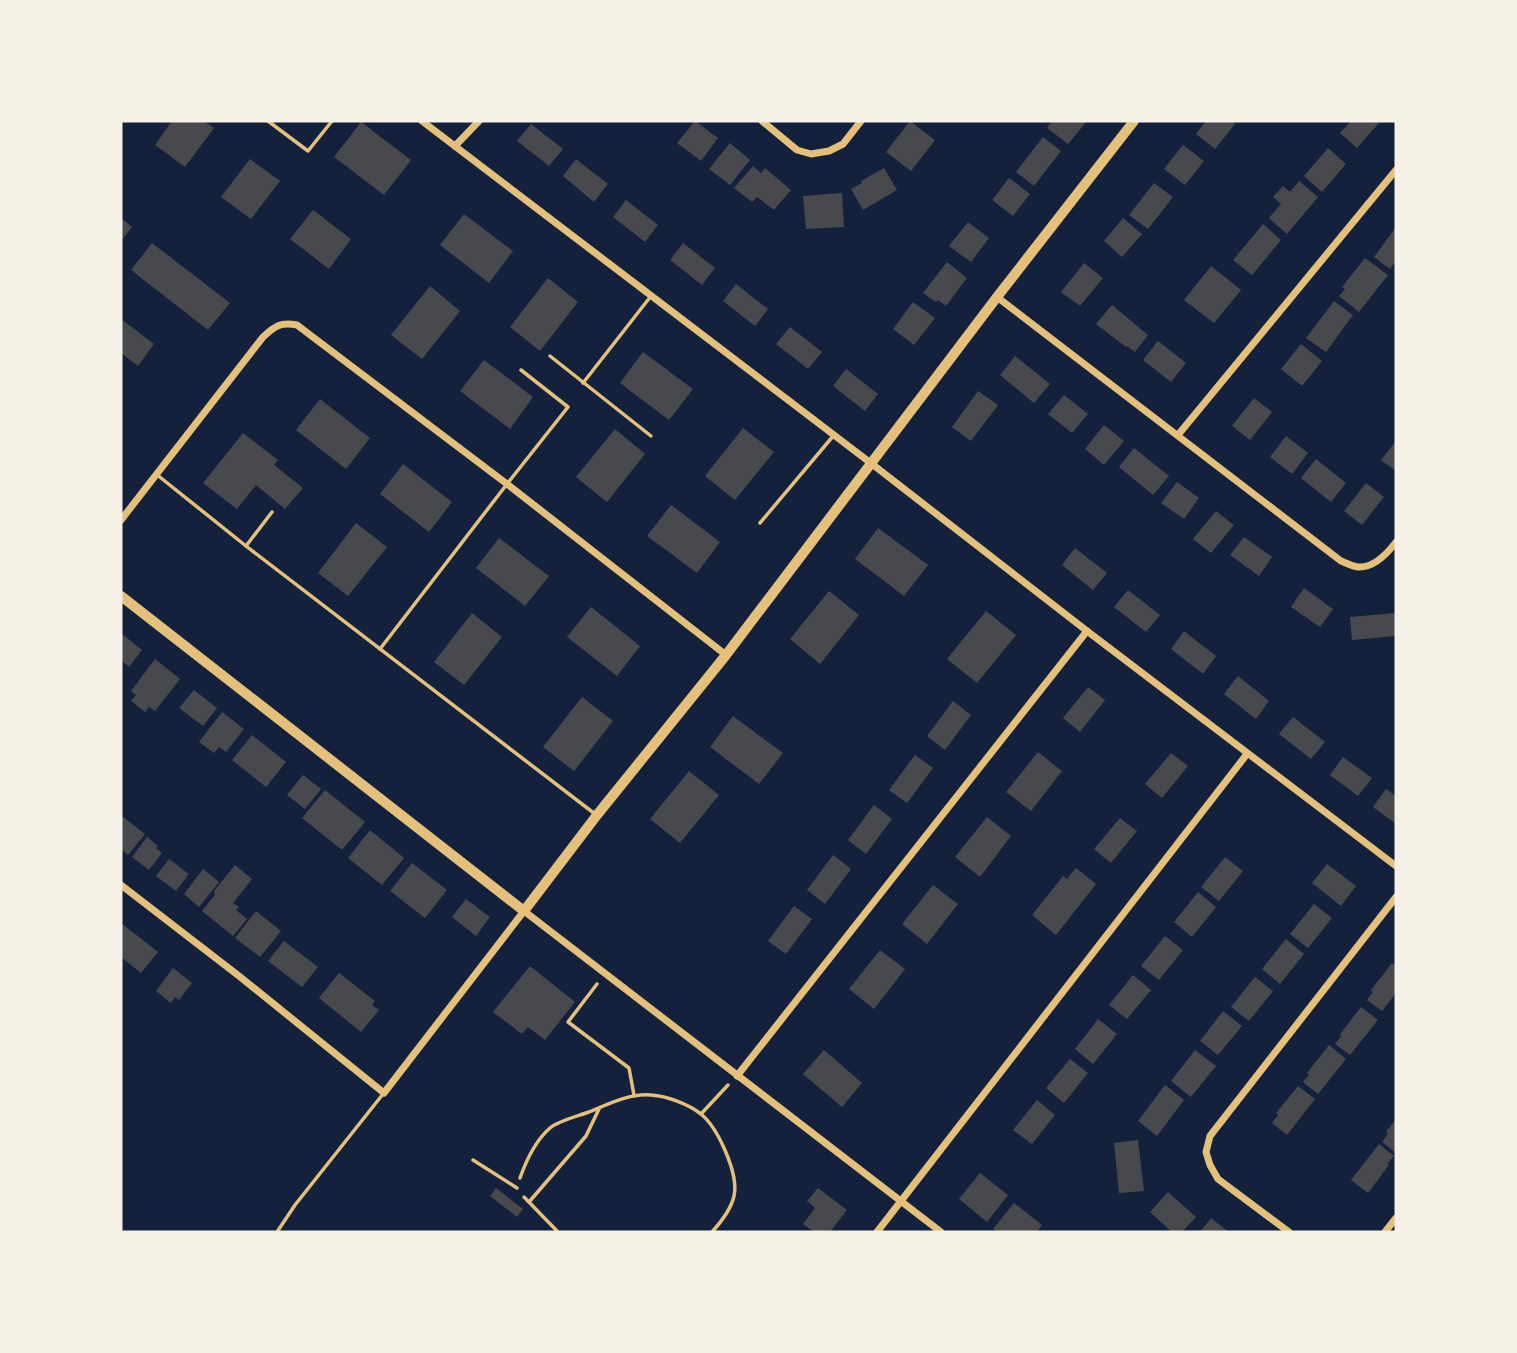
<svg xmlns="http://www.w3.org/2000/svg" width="1517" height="1353" font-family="Bitter,serif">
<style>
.building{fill:#48494c}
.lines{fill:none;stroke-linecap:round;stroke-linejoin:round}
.path{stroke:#e5c07b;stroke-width:3.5}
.service{stroke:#e5c07b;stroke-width:3.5}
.minor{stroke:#e5c07b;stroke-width:7}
.tertiary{stroke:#e5c07b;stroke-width:10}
</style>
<rect width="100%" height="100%" fill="#14213d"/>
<g class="building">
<path d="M172 121H204L214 128 185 167 155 145Z"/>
<path d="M695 121 718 138 701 161 677 143Z"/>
<path d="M910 121 935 140 911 171 886 152Z"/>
<path d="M1052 121H1087L1068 144 1047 128Z"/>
<path d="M1206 121H1231L1235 124 1215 149 1196 134Z"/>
<path d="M1351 121H1376L1379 123 1357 148 1340 133Z"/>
<path d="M361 122 411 160 384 195 334 157Z"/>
<path d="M531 124 563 149 549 166 517 141Z"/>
<path d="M1043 137 1061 151 1034 186 1016 172Z"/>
<path d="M730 143 750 160 730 185 709 169Z"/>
<path d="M1183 145 1204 161 1185 185 1164 169Z"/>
<path d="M1328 148 1346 164 1322 192 1304 176Z"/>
<path d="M250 159 280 181 251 219 221 197Z"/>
<path d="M576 159 608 184 594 202 563 176Z"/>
<path d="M753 166 761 173 765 168 791 190 774 210 757 197 752 202 734 188Z"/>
<path d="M884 168 897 190 863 210 851 189 862 183 861 181Z"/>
<path d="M1009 178 1030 194 1013 216 992 200Z"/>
<path d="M1299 181 1318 197 1287 234 1269 218 1281 204 1273 197 1283 186 1290 192Z"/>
<path d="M1154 183 1173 197 1148 229 1129 215Z"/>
<path d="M842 193 844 227 806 229 803 196Z"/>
<path d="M626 200 658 225 645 242 613 217Z"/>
<path d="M313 210 351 239 329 269 290 239Z"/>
<path d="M464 214 513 251 489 283 440 245Z"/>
<path d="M121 218 132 227 121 241Z"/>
<path d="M1123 218 1142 234 1122 257 1104 241Z"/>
<path d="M968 222 989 238 971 262 949 246Z"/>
<path d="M1263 224 1281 240 1252 275 1233 260Z"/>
<path d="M1396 227V261L1390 269 1374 257Z"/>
<path d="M152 243 230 303 208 330 131 270Z"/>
<path d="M683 243 715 268 702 285 670 260Z"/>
<path d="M1365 258 1388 275 1359 312 1339 296 1345 289 1342 287Z"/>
<path d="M947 262 967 278 946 306 938 300 936 302 923 293Z"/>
<path d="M1084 263 1103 278 1080 306 1061 292Z"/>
<path d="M1211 266 1241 290 1214 323 1184 300Z"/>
<path d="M548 278 578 302 540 351 510 327Z"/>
<path d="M736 284 768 309 755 326 723 301Z"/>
<path d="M430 286 460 311 422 359 391 335Z"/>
<path d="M1334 301 1353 315 1326 352 1306 338Z"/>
<path d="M913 302 935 318 914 345 893 329Z"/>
<path d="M1112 305 1148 335 1135 352 1127 346 1126 347 1096 324Z"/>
<path d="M121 319 154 344 138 366 121 353Z"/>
<path d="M790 327 822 352 808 369 776 344Z"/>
<path d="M1158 341 1186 363 1171 382 1143 360Z"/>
<path d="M1301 344 1322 361 1302 386 1281 369Z"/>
<path d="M643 352 693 389 669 420 620 383Z"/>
<path d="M1015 356 1050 384 1034 403 1000 375Z"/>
<path d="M484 360 533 397 510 429 460 391Z"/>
<path d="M846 369 878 394 865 411 833 386Z"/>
<path d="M978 391 998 405 971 441 952 427Z"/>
<path d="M1064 395 1088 414 1072 433 1048 414Z"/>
<path d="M1254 398 1272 412 1250 440 1232 426Z"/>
<path d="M320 399 370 438 346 469 296 430Z"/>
<path d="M1104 425 1124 441 1104 465 1085 449Z"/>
<path d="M743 428 774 452 735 500 705 476Z"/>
<path d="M615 429 645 454 607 502 576 477Z"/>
<path d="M243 433 278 460 274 465 303 488 285 509 256 485 237 509 203 483Z"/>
<path d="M1286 436 1308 453 1292 474 1270 457Z"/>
<path d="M1396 441V471L1381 460Z"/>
<path d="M1134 448 1169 476 1153 495 1119 467Z"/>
<path d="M1316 459 1346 483 1331 502 1301 478Z"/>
<path d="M403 464 452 502 429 532 380 494Z"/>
<path d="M1177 482 1199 498 1184 519 1161 503Z"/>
<path d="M1366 483 1384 497 1362 525 1344 511Z"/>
<path d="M671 505 720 542 697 573 647 536Z"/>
<path d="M1216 511 1234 525 1211 553 1193 539Z"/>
<path d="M356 523 387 547 348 596 318 573Z"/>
<path d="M878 528 928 565 904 596 855 559Z"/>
<path d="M1244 537 1272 557 1259 576 1230 555Z"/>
<path d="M499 538 549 576 525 606 476 568Z"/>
<path d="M1075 548 1107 573 1093 590 1062 565Z"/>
<path d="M1304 588 1333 609 1320 627 1291 607Z"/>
<path d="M1128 590 1160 615 1146 632 1114 607Z"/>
<path d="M829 591 859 615 820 664 790 639Z"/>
<path d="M591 607 640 646 617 676 567 637Z"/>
<path d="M986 611 1016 635 977 683 947 659Z"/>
<path d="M472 613 502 637 464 685 434 662Z"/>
<path d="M1396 613V636L1352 640 1350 617Z"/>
<path d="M1184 631 1216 656 1203 674 1171 649Z"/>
<path d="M122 634 142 650 129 667 121 660Z"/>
<path d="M155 659 180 679 155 711 149 707 145 712 131 701 136 695 131 691Z"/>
<path d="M1238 676 1269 701 1256 719 1224 694Z"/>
<path d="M1088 687 1105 700 1080 732 1063 718Z"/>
<path d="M194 690 217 708 203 726 179 708Z"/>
<path d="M582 697 613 721 574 771 543 747Z"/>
<path d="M953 701 971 715 945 750 927 736Z"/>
<path d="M222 712 244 729 226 752 219 747 214 753 199 742Z"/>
<path d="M733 716 783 753 759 784 710 747Z"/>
<path d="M1293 717 1325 742 1311 759 1279 734Z"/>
<path d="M252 735 286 762 266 787 232 760Z"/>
<path d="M1038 752 1062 771 1031 811 1006 792Z"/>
<path d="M1171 753 1188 766 1162 798 1145 784Z"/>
<path d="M915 755 933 768 907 803 889 790Z"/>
<path d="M1343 757 1372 778 1358 796 1330 775Z"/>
<path d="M689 771 719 795 680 843 650 819Z"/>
<path d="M303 775 321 789 305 809 287 795Z"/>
<path d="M1386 789 1396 796V824L1373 807Z"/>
<path d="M325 790 365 822 342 850 302 818Z"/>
<path d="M874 805 892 819 866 854 848 840Z"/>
<path d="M122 816 145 834 128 855 121 849V818Z"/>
<path d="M987 817 1011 836 980 877 955 857Z"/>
<path d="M1120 818 1137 831 1111 863 1094 849Z"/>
<path d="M370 830 404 858 382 885 348 858Z"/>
<path d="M147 837 158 846 156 848 162 853 149 870 132 857Z"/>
<path d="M833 855 851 869 825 904 807 890Z"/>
<path d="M1225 857 1243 871 1219 901 1201 887Z"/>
<path d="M169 859 189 874 176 891 156 876Z"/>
<path d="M412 863 447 890 425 918 390 891Z"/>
<path d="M1327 864 1356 886 1341 906 1312 883Z"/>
<path d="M235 865 252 879 233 903 239 907 236 910 247 919 233 936 202 911 215 895 214 891Z"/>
<path d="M1076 868 1096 884 1056 935 1032 915 1063 876 1067 879Z"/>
<path d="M203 869 219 882 199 907 184 894Z"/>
<path d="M933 885 958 904 927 944 902 924Z"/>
<path d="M1198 892 1216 907 1192 937 1174 922Z"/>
<path d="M466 899 490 917 476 936 452 917Z"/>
<path d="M1314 904 1332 918 1308 948 1290 934Z"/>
<path d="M794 906 812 919 786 954 768 941Z"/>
<path d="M256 911 281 931 260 957 235 938Z"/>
<path d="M121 923 158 952 141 973 121 957Z"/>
<path d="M1165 936 1183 950 1159 980 1141 966Z"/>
<path d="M1286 939 1304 954 1280 984 1262 969Z"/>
<path d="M284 941 318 967 302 987 268 961Z"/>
<path d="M880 950 905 969 874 1009 849 989Z"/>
<path d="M1392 963 1396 966V993L1382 1011 1367 1000 1373 992 1371 990Z"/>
<path d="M530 966 575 1002 545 1040 528 1027 522 1034 493 1012Z"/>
<path d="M173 968 192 983 179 1000 175 997 171 1003 156 991Z"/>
<path d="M339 973 375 1001 372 1005 379 1010 361 1032 319 998Z"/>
<path d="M1133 975 1151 990 1127 1019 1109 1005Z"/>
<path d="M1255 977 1273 991 1249 1021 1231 1007Z"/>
<path d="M1361 1007 1378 1020 1350 1055 1335 1044 1341 1036 1340 1034Z"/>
<path d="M1223 1011 1242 1026 1218 1055 1200 1041Z"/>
<path d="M1098 1019 1117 1034 1093 1064 1075 1049Z"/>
<path d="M1329 1045 1346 1059 1318 1094 1303 1082 1309 1075 1307 1073Z"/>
<path d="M824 1050 862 1083 842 1107 803 1074Z"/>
<path d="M1195 1050 1216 1066 1191 1097 1171 1081Z"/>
<path d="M1070 1059 1088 1073 1064 1103 1046 1088Z"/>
<path d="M1165 1085 1184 1100 1157 1136 1138 1121Z"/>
<path d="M1298 1086 1315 1099 1287 1135 1272 1123 1278 1115 1276 1113Z"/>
<path d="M1037 1100 1055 1115 1032 1144 1013 1130Z"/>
<path d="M1396 1119V1153L1382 1142 1388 1134 1386 1132Z"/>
<path d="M1138 1140 1144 1191 1119 1193 1114 1143Z"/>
<path d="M1379 1144 1394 1156 1387 1164 1389 1165 1368 1193 1351 1180Z"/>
<path d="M980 1173 1008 1195 987 1222 959 1199Z"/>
<path d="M496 1188 523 1209 517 1217 490 1196Z"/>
<path d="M818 1188 847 1210 830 1232H814L803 1224 815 1208 807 1201Z"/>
<path d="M1168 1192 1196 1217 1182 1232H1172L1150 1212Z"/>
<path d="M1014 1203 1042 1225 1037 1232H998L993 1229Z"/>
<path d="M1211 1218 1229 1232H1200Z"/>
</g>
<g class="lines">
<g class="path">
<path d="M597 984 568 1022 629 1068 634 1095"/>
<path d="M701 1114 728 1085"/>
<path d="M520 1178C526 1161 535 1141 550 1128 558 1121 578 1116 589 1112 608 1104 630 1093 651 1095 667 1096 688 1104 701 1114 718 1128 739 1174 734 1196 731 1210 721 1222 712 1232"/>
<path d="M524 1197 558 1232"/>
<path d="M529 1202 586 1136 599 1109"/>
</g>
<g class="service">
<path d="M268 121 308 151 332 121"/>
<path d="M550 356 651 436"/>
<path d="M583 383 651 296"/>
<path d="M156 474 246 546 595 814"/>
<path d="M760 523 834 435"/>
<path d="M246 546 272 512"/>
<path d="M380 649 507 484 568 407 521 370"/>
<path d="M473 1160 517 1188"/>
<path d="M277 1232 295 1205 383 1094"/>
</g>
<g class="minor">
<path d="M422 121 872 464 1087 631 1396 866"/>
<path d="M762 121 797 150 811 154 829 151 843 144 861 121"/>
<path d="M455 146 479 121"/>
<path d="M997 297 1341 561C1346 563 1352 566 1358 567 1374 568 1387 554 1396 542"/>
<path d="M1178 435 1396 170"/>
<path d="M121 520 263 337C275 326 280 322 297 325L507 484 726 655"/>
<path d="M121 885 239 976 384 1093 524 911 941 1232"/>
<path d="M737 1076 1087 631"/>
<path d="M877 1232 1247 754"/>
<path d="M1289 1232 1218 1179 1210 1165 1206 1152 1210 1136 1396 897"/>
<path d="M1385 1232 1396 1218"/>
</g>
<path class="tertiary" d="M121 596 524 911 597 815 726 655 997 297 1134 121"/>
</g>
<rect width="1517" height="1353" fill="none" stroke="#f6f1e7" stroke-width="245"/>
</svg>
